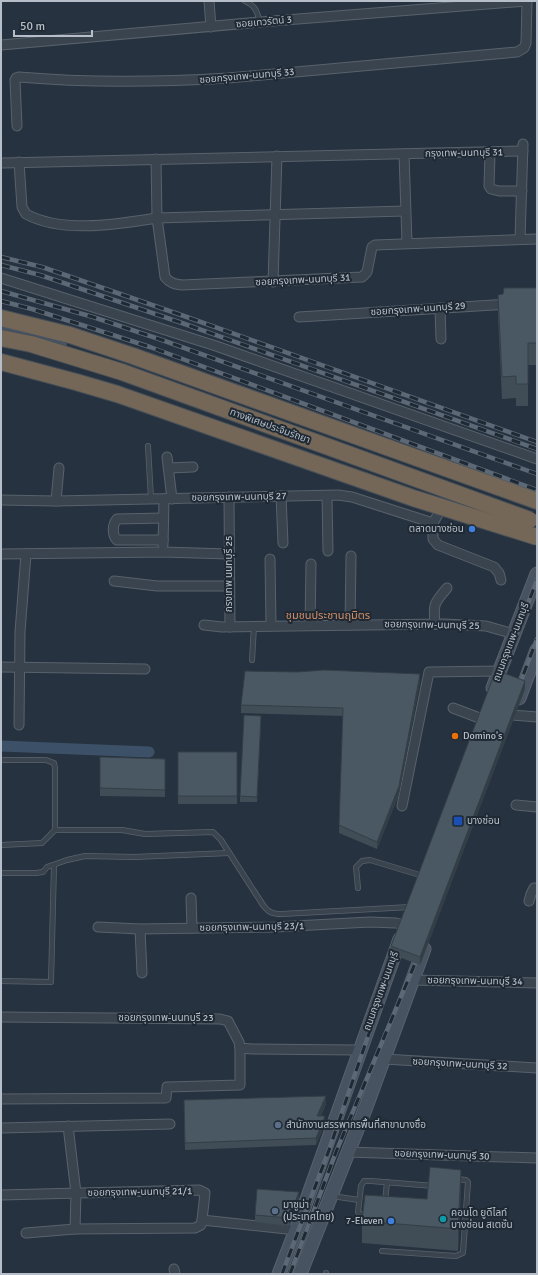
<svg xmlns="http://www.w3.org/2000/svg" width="538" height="1275" font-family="Signika,'Noto Sans Thai',sans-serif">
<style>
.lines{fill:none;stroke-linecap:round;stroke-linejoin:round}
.canal{stroke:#3c5167;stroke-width:11}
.service-casing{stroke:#58626c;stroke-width:6}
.minor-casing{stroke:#58626c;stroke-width:11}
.secondary-casing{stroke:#58626c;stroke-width:15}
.motorway-casing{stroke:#454f59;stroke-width:18}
.service{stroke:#3a444f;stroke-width:4.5}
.minor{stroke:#3a444f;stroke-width:9}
.secondary{stroke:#485362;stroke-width:13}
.motorway{stroke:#746757;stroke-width:16}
.rail-casing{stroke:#5c6875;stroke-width:4.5}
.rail{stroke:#1f2934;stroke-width:3;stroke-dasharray:9;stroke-linecap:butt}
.motorway-bridge-casing{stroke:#454f59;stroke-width:18;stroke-linecap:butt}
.motorway-bridge{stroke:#746757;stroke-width:16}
.wall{fill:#404c56}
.shaded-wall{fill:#343e46}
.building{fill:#4a5864;stroke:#343e46}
.shop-dot{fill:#3f7fe0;stroke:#1f2934;stroke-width:1.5}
.food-dot{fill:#e8710a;stroke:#1f2934;stroke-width:1.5}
.transit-dot{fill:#1a4fb4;stroke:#1f2934;stroke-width:1.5}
.service-dot{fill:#5c6f8a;stroke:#1f2934;stroke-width:1.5}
.culture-dot{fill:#0f9aa8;stroke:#1f2934;stroke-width:1.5}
.labels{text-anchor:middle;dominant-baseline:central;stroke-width:4;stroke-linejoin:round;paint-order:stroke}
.street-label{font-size:10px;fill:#b6bfc9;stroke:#1f2934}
.poi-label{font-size:10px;fill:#b6bfc9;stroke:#1f2934;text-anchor:start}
.neighbourhood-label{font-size:11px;fill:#d18f69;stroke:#1f2934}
</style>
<rect width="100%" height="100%" fill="#26323f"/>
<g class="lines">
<path class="canal" d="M1 746 149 752"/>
<defs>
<g id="service">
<path d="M245 1C256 6 257 12 260 22"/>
<path d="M148 446 151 499"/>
<path d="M252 660 254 626"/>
<path d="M1 760H46L54 763 55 768V830L42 843 1 845"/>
<path d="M55 830H122L145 834 213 832 221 840 263 905C269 913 273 914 282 914L410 907"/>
<path d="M1 873H36L43 872 47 867 67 860 85 856 134 857 229 853"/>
<path d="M358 888 356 867 362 861 370 860 423 876"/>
<path d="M1 981 51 982 54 865"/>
<path d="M332 1196 359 1200"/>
<path d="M385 1202 387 1182"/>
<path d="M368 1215 359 1214 358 1212 361 1186 364 1181H371L434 1186"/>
<path d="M382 1251 456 1256 463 1253 468 1182 466 1180 456 1179"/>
<path d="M326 1274V1273"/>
</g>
<g id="minor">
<path d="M209 1 211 27"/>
<path d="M1 45 260 22 527 1"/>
<path d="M17 126 15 80 16 78 19 77C88 83 159 82 228 78L517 52 524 48 526 43 527 1"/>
<path d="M490 153 489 186 491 189 499 191H522"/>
<path d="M404 154 407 243"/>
<path d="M156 159 157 218 165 277C170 283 174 284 182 285L362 277 367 272 372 247 375 245 537 239"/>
<path d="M19 162 22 207 26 214C63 234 118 224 157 218L405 211"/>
<path d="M3 163 523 151"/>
<path d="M520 239 523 144"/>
<path d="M1 278 216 346 537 459"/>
<path d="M273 282 277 156"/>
<path d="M440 308 441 339"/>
<path d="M299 317 510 304"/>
<path d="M167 457 172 499"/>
<path d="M169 468 193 467"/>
<path d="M281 496 283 543"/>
<path d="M327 496 328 551"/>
<path d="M229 497 230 627"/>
<path d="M1 500 56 501 338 495 352 497 433 523 453 489"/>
<path d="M56 501 59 468"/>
<path d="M433 523V539L438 545 494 567 499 573 501 580"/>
<path d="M163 540H117C112 535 112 525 117 519L163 518"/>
<path d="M163 545 164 499"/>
<path d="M1 554 163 552 229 554"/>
<path d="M270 559 271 626"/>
<path d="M114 581 157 586H229"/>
<path d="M435 624C433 604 434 603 447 588"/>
<path d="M204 625 222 627 444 624 486 626 514 634"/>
<path d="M310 625 311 564"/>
<path d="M350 625 351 556"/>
<path d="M1 667 145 669"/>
<path d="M453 708 482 719"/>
<path d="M512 715 537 717"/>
<path d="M19 725 20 632 26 554"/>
<path d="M516 805 537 807"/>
<path d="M402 806 429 672 500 671"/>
<path d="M191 898 192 928"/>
<path d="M529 901 531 894 534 888H537"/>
<path d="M98 927 140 929 275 927 370 922 396 923 405 925"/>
<path d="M140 929 142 973"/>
<path d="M412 980 537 983"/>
<path d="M1 1017 220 1019 228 1021 239 1042 240 1048 252 1049 356 1050 360 1048"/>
<path d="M384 1059 537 1068"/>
<path d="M1 1099 166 1098 167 1087 240 1085V1048"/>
<path d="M68 1126 76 1193 75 1229"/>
<path d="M1 1128 170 1124"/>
<path d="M347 1152 537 1158"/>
<path d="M1 1195 199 1190 205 1193 202 1220 296 1230"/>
<path d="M26 1233 75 1229 195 1228 201 1225 202 1220"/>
<path d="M174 1269 175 1274"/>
</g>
<g id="secondary">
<path d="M1 328 35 337 59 345"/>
<path d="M493 688 537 574"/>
<path d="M519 698 537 650"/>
<path d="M279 1274 296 1230 400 939"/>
<path d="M300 1274 366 1107 424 949"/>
</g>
<g id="motorway">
<path d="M1 318 70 335 133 356 537 501"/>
<path d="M1 362 76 382 117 394"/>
</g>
</defs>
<use href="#service" class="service-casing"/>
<use href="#minor" class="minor-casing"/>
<use href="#secondary" class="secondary-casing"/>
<use href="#motorway" class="motorway-casing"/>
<use href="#service" class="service"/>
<use href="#minor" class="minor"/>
<use href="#secondary" class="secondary"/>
<use href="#motorway" class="motorway"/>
<defs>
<g id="rail">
<path d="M1 257 42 267 184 316 537 442"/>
<path d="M1 265 40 275 182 323 537 449"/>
<path d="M1 291 93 317 162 340 537 474"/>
<path d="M1 301 32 309 150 347 537 490"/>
<path d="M498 682 537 580"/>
<path d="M517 691 537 639"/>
<path d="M282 1274 329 1150 399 946"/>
<path d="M290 1274 336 1152 419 954"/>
</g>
</defs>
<use href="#rail" class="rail-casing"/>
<use href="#rail" class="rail"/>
<defs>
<g id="motorway-bridge">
<path d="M1 338 31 344 122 372 530 520"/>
<path d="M117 394 413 498 537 537"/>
</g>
</defs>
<use href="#motorway-bridge" class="motorway-bridge-casing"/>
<use href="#motorway-bridge" class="motorway-bridge"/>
</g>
<g class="wall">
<path d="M537 288V365H528V406H516V398L502 399 498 317V295Z"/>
<path d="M420 682 399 794 377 849 339 833 343 716 241 713V705Z"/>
<path d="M525 689 420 965 391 954V946Z"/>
<path d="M261 722 257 802H240V796Z"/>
<rect x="178" y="752" width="59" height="52"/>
<path d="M100 757 165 759V797L100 796Z"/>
<path d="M326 1104 321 1116 325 1124 316 1145 185 1150 184 1107Z"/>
<path d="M461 1191 458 1251 362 1243V1221L427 1199Z"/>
<path d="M299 1200 289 1226 255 1222V1215Z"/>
</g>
<g class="shaded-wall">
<path d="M420 674V682L399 794 377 849V842Z"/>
<path d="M525 681V689L420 965V957Z"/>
<path d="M326 1096V1104L317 1124V1116Z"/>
<path d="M325 1116V1124L316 1145V1138Z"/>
<path d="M461 1170V1191L458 1251V1229Z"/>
<path d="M299 1192V1200L289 1226V1218Z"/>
</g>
<g class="building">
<path d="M504 288H537V343H528V384H516V376L502 377 498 295 503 294Z"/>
<path d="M324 670 420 674 399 786 377 842 339 825 343 708 241 705 245 671 297 672Z"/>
<path d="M496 670 525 681 420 957 391 946Z"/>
<path d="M244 715 261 716 257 797 240 796Z"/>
<rect x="178" y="752" width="59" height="44"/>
<path d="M100 757 165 759V790L100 788Z"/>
<path d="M326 1096 317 1116H325L316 1138 185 1143 184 1100Z"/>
<path d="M430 1167 461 1170 458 1229 362 1221 365 1195 427 1199Z"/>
<path d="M257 1189 299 1192 289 1218 255 1215Z"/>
</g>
<g class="shop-dot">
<circle cx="472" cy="529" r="4"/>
<circle cx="391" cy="1221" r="4"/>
</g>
<circle class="food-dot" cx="455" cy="736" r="4"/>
<rect class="transit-dot" x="453" y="816" width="10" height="10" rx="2"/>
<g class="service-dot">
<circle cx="278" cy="1125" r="4"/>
<circle cx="275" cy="1211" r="4"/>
</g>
<circle class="culture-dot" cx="443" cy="1219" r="4"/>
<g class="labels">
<g class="street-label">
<text transform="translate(264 22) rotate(-5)">ซอยเทวรัตน์ 3</text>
<text transform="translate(247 76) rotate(-5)">ซอยกรุงเทพ-นนทบุรี 33</text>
<text transform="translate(464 153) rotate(-1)">กรุงเทพ-นนทบุรี 31</text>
<text transform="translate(303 280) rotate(-3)">ซอยกรุงเทพ-นนทบุรี 31</text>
<text transform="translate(418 309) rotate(-4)">ซอยกรุงเทพ-นนทบุรี 29</text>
<text transform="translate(270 426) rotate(20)">ทางพิเศษประจิมรัถยา</text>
<text transform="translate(239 497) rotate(-1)">ซอยกรุงเทพ-นนทบุรี 27</text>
<text transform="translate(229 574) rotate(-90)">กรงเทพ นนทบุรี 25</text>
<text transform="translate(432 625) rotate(1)">ซอยกรุงเทพ-นนทบุรี 25</text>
<text transform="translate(511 642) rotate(-69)">ถนนกรุงเทพ-นนทบุรี</text>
<text transform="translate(252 927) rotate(-1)">ซอยกรุงเทพ-นนทบุรี 23/1</text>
<text transform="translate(475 981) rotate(1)">ซอยกรุงเทพ-นนทบุรี 34</text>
<text transform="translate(381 991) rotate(-70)">ถนนกรุงเทพ-นนทบุรี</text>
<text x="166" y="1018">ซอยกรุงเทพ-นนทบุรี 23</text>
<text transform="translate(460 1064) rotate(3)">ซอยกรุงเทพ-นนทบุรี 32</text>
<text transform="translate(442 1155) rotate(2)">ซอยกรุงเทพ-นนทบุรี 30</text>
<text transform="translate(140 1192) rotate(-1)">ซอยกรุงเทพ-นนทบุรี 21/1</text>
</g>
<g class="poi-label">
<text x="464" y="529" text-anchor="end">ตลาดบางซ่อน</text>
<text x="463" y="736">Domino's</text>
<text x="467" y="821">บางซ่อน</text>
<text x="286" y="1125">สำนักงานสรรพากรพื้นที่สาขาบางซื่อ</text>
<text x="283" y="1205">มาซูม่า<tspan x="283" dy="12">(ประเทศไทย)</tspan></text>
<text x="451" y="1213">คอนโด ยูดีไลท์<tspan x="451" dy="12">บางซ่อน สเตชั่น</tspan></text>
<text x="383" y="1221" text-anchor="end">7-Eleven</text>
</g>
<g class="neighbourhood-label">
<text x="328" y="615">ชุมชนประชานฤมิตร</text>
</g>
</g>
<rect width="538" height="1275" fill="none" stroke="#b6bfc9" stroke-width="4"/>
<path d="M14 30v6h78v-6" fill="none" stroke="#b6bfc9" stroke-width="2"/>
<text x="20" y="30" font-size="12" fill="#b6bfc9" stroke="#1f2934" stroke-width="3" paint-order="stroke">50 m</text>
</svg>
